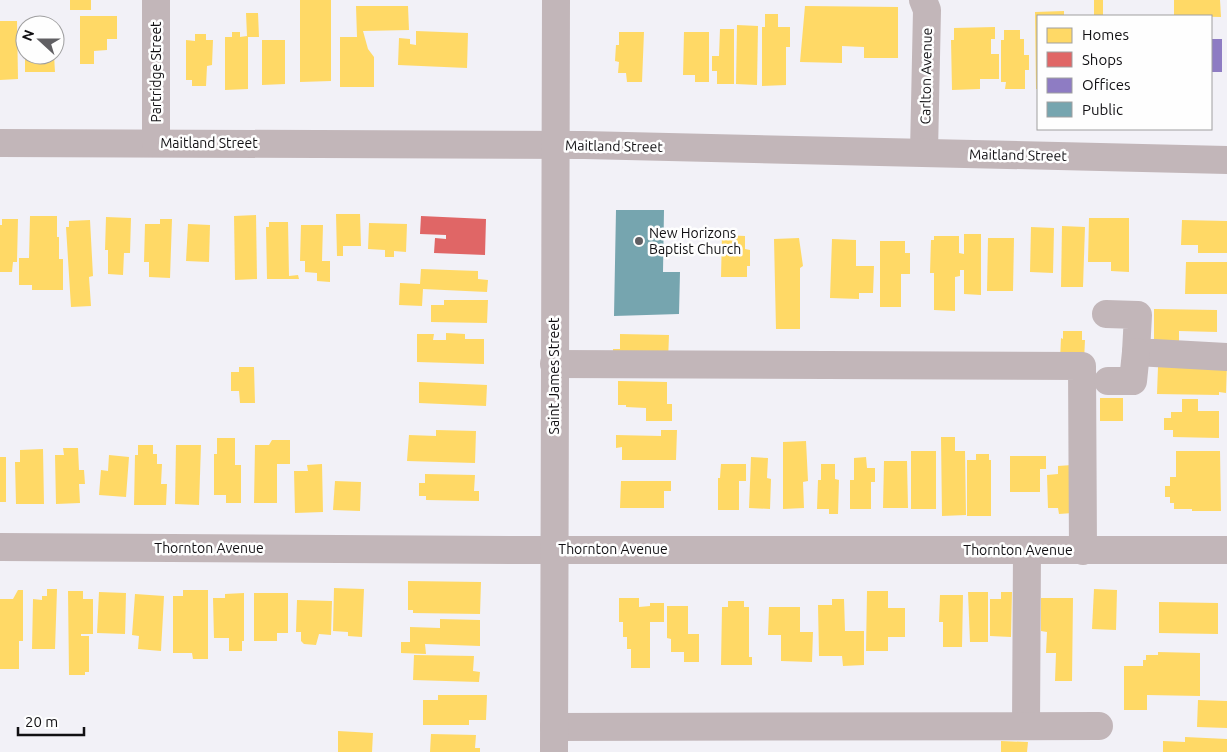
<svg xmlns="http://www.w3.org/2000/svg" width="1227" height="752" font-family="Ubuntu,sans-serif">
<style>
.homes{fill:#ffd966}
.shops{fill:#e06666}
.offices{fill:#8e7cc3}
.public{fill:#76a5af}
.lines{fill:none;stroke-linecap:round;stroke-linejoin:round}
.minor{stroke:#c2b6b9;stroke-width:28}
.poi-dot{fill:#605f63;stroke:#fefefe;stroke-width:2}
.labels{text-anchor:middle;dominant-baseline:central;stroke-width:5;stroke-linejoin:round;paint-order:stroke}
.street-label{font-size:14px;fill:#111013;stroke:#fefefe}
.poi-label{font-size:14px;fill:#111013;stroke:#fefefe;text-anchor:start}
</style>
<rect width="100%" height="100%" fill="#f2f1f7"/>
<g class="homes">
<rect x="70" y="0" width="21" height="10"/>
<path d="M300 0H331V81L300 82Z"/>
<rect x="1094" y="0" width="9" height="16"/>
<path d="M1174 0H1220L1221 17 1174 16Z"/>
<path d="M356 6H408L409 30 363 31 368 49 374 57V87H340V37H357Z"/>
<path d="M805 6 898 7V58H864V47L842 46V63L800 62Z"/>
<path d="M1064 11V16H1038V89H1036L1035 12Z"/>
<path d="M246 13H258L259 37H248V89L225 90V37H232V32H240V37L247 36Z"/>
<path d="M765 14H778V27H790V47H786V85L762 86V27H765Z"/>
<path d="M80 16H117V39H107V50L94 51V64H80Z"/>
<path d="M0 21H17L18 79 0 80Z"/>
<path d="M46 21V25H24V22Z"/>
<path d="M737 25 758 26 757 85 736 84Z"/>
<path d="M995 27V39H991V54H999V79H980V89L952 90 951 40H954V28Z"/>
<path d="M720 29H734V84H717V71H712V56H719Z"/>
<path d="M1004 30H1020V39H1024V55H1029V70H1025V89H1005L1006 82H1001V40H1004Z"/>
<path d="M416 31 468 33 467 68 398 65 399 38 410 39V44L416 45Z"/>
<path d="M619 32H644L642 82H627L626 73H618L619 62 615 61 616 45H619Z"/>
<path d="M684 32H709V82H695V75H683Z"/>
<path d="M195 34H206V40H213L212 65 207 66 206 86H192V80H186V40L195 41Z"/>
<path d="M262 40H285V84L262 85Z"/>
<path d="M25 55H54L55 72H25Z"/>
<path d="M336 214H360L361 246H343V256H337Z"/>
<path d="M256 215 257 279 235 280 234 216Z"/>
<path d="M30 216H57V237H59V259H63V290H32V285H19V258H29Z"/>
<path d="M106 217 131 218 130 253H124L123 275 108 274V250H105Z"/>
<path d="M1089 218H1129V272L1111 271V262H1088Z"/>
<path d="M2 219H18L17 262H13L12 272H0V225H2Z"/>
<path d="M160 219H172L170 278 149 277V262H144L145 224H160Z"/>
<path d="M90 220 93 276 89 277 91 306 71 307 66 227H69V221Z"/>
<path d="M1182 220 1227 221V253H1198V245H1181Z"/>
<path d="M269 222H288L289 276 298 275 299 279H267L266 227H269Z"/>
<path d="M369 223 407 224 406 252 394 251V257H385V250L368 249Z"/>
<path d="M188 224 210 225 209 262 186 261Z"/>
<path d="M301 225H323L322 261H330V282L317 281V273L305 272V261H300Z"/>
<path d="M1062 226 1085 227 1083 287H1061Z"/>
<path d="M1031 227 1054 228 1053 273 1030 272Z"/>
<path d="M964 234H981V295L964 294V270H960V276L955 277V311L934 310V273H930L931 240H934V236H959V253L964 254Z"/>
<path d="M722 235 745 236V249L750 250V266H747V277H721Z"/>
<path d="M799 238 803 266 800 268V329H776L774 239Z"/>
<path d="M988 238H1014L1013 291H987Z"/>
<path d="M832 239 856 240V266H874L873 293H859V299L830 298Z"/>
<path d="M880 241H905V253H910V274H901V307H880Z"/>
<path d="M1186 262H1227V294H1185Z"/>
<path d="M421 269 478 271V279L488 280 487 292 423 289 422 306 399 305 400 283 420 284Z"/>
<path d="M444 300H488L487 323 431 322V305H444Z"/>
<path d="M1154 309 1217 310V332L1179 331V343H1154Z"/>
<path d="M1063 331H1082V340H1085L1084 361H1060L1061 338 1063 339Z"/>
<path d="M446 333 465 334V339H484V364L417 362V334H434L433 340H446Z"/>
<path d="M620 334 669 335 668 361 613 360V349H620Z"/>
<path d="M1227 364 1226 393 1219 392V395L1157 394 1158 367 1218 368Z"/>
<path d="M239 367H254L255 403H240L239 391H231V372H239Z"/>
<path d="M618 381 667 382V404H672V421H646V408L626 407V405H618Z"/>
<path d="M419 382 487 385 486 406 419 403Z"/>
<rect x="1100" y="398" width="23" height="23"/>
<path d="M1182 399H1198V411H1219V438L1173 437V430H1164V418H1171V412H1182Z"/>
<path d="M436 430 476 431 475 463 407 461 409 435 436 436Z"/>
<path d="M661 430H677L676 460H622V447L616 448V435L661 436Z"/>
<path d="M941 437H955V451H965L966 515 942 516Z"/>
<path d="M217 438H235V465H241V503H226V495H214V454H217Z"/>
<path d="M272 440H290V464H277V503H254L255 445H269Z"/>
<path d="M806 441 808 481 803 482 804 508 783 509V442Z"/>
<path d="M138 445H153V454H157V464H162L161 484H167L166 505H134L135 455H138Z"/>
<path d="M176 445H201L199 505 175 504Z"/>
<path d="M63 448H78L79 470H84L85 484H79L80 503 56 504 55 455H64Z"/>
<path d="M43 449 44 504H16L15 462H20V450Z"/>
<rect x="911" y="451" width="25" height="58"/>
<path d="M1176 451H1220L1221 511H1192V509H1174V503H1170V497H1165V486H1170V477H1176Z"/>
<path d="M976 454H989V460H991V516H967V460H976Z"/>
<path d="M109 455 129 457 126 497 99 495 101 470 108 471Z"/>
<path d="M1010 456H1046V469H1040V492H1010Z"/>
<rect x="0" y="457" width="6" height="45"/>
<path d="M751 457 768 458 767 478 771 479 770 509 749 508Z"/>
<path d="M866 457 867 468H875V482H871V509H850V480H854V458Z"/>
<path d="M884 461H907L908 508H883Z"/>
<path d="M322 464 323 512 295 513 294 471H308L307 465Z"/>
<path d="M721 464H746V481H739V510H718V478H720Z"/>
<path d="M821 464H835V479L839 480 838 514H829V509H817L818 480H821Z"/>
<path d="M1072 465 1073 513 1059 514 1058 508H1048L1047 475 1058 474V466Z"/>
<path d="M425 474 475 475 474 491H479V501L426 500V496H419V483H425Z"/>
<path d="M335 481 361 482 360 511 333 510Z"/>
<path d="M621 481H671V491H664V508H620Z"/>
<path d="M408 581 481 582 480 614 413 613V610H408Z"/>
<path d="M334 588 364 589 362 637 348 636V632L333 631Z"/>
<path d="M47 589H57L55 649H32L33 599 42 600V596H47Z"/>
<path d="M1094 589 1117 590 1116 630 1092 629Z"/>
<path d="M18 590H23V641H19V669H0V599H13Z"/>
<path d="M183 590H208V659H193L192 653H173V596H183Z"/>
<path d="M68 591H83V599H93V634H81V636H89V672H85V675H69Z"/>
<path d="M867 591H888V608H905V637H888V651H866Z"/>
<path d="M99 592 126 593 125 634 97 633Z"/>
<path d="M968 592H988V642H970Z"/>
<path d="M1001 592H1012L1011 637 990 636V599H1001Z"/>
<path d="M244 593V641H242V651H229V638H214L213 598H225V594Z"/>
<path d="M254 593H288V633H277V641H254Z"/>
<path d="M135 594 164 596 161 651 138 649 139 636 132 635Z"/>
<path d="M940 595H963L962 647H943V622H939Z"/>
<path d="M619 598H639V607L650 606V603H664V622H650V668H631V649H627V637H623V622H619Z"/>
<path d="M1041 598H1073L1072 681H1055L1056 653H1046L1047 632 1041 631Z"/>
<path d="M832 599H844L845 631H864V665L843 666 842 656H819L818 605H832Z"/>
<path d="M297 600 332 601 331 635 319 634 316 645 304 644 301 641V632H296Z"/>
<path d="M728 601H744V607H749V657H752V665H721L722 607H728Z"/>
<path d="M1159 602 1218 603V634L1159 633Z"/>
<path d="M667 606H688V634H699V662H684V652H671V639L667 638Z"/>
<path d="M769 607H800V632H813L812 662 781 661V635H768Z"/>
<path d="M440 619 480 620V646L425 644 426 654 401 653V642H410V627L440 628Z"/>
<path d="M1158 652 1200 653V696L1147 695V710H1124V666H1143V660H1146V655H1158Z"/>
<path d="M414 655 474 656 473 671 480 672 479 682 413 680Z"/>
<path d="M438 695H487L486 720H469V725H423V700H438Z"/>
<path d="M1198 700 1227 701V728L1197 727Z"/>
<path d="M338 731 373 733 372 752H338Z"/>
<path d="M431 734 476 735 475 748H480V752H430Z"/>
<path d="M1185 737 1227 739V752H1163V741L1185 742Z"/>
<path d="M1001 741 1028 742 1027 752H1001Z"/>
</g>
<path class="shops" d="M421 216 486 219 485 255 434 253 435 238 446 239V235L420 234Z"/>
<rect class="offices" x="1211" y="39" width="11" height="33"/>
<path class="public" d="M616 210H664L663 272H680L679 314 614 316Z"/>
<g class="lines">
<g class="minor">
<path d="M923 0 927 10 924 152"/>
<path d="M0 143 584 145 1227 160"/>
<path d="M156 143V0"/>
<path d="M1106 314 1138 315 1136 352 1227 357"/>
<path d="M554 364 1082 366 1083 551"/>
<path d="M1108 381H1133L1136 352"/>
<path d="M0 547 514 550H1227"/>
<path d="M1026 726 1027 550"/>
<path d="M554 727 1099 726"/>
<path d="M554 752 556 0"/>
</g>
</g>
<circle class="poi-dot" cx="639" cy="241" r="5"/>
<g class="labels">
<g class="street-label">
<text transform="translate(156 72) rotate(-90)">Partridge Street</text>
<text transform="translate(926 76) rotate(-89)">Carlton Avenue</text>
<text x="209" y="143">Maitland Street</text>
<text transform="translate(614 146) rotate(1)">Maitland Street</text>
<text transform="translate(1018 155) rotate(1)">Maitland Street</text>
<text transform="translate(554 376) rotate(-90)">Saint James Street</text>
<text x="209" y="548">Thornton Avenue</text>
<text x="613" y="549">Thornton Avenue</text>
<text x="1018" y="550">Thornton Avenue</text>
</g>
<g class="poi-label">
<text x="649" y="233">New Horizons<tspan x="649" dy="16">Baptist Church</tspan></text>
</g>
</g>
<rect x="1037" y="15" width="175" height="115" fill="#fefefe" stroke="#9f9fa0"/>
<rect x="1047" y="28" width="25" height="15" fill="#ffd966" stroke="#9f9fa0"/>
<text x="1082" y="40" font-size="15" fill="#111013">Homes</text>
<rect x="1047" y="52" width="25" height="15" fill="#e06666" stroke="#9f9fa0"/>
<text x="1082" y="65" font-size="15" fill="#111013">Shops</text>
<rect x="1047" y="78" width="25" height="15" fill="#8e7cc3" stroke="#9f9fa0"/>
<text x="1082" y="90" font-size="15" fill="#111013">Offices</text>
<rect x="1047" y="102" width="25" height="15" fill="#76a5af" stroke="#9f9fa0"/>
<text x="1082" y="115" font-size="15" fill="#111013">Public</text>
<g transform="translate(40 40) rotate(291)"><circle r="24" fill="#fefefe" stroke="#9f9fa0"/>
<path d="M0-4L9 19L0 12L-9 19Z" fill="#605f63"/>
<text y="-8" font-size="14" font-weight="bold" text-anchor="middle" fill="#111013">N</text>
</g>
<path d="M18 727v8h66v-8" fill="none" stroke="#111013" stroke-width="2.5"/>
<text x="25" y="727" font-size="15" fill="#111013" stroke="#fefefe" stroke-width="4" paint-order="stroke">20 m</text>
</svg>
